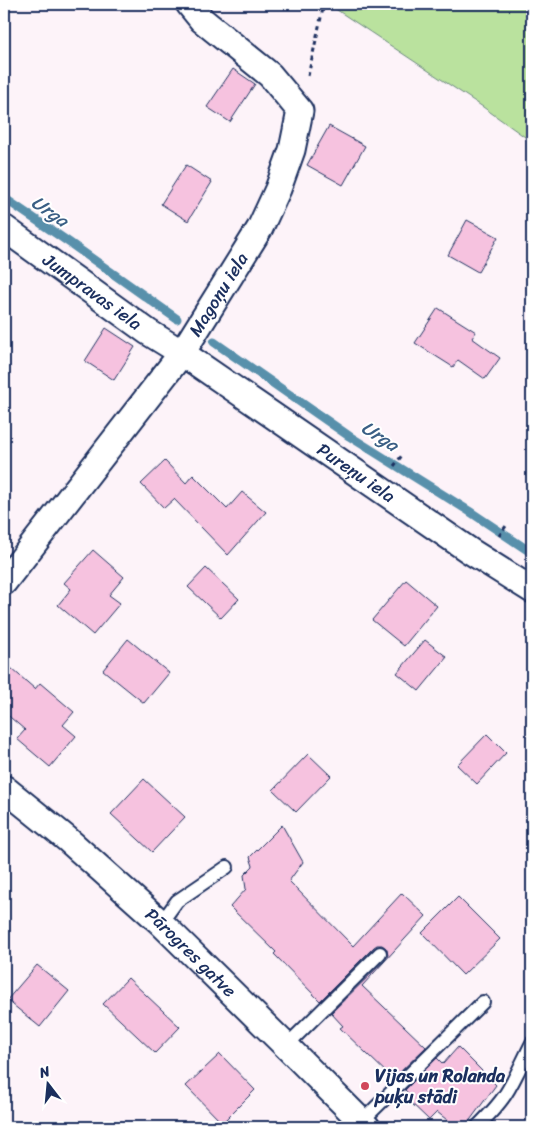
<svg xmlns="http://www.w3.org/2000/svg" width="536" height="1131" font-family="Sriracha,sans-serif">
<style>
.green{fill:#bae29e;stroke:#6a887e}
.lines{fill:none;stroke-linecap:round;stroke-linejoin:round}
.stream{stroke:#5890ab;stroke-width:9}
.building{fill:#f6c2df;stroke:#1b2f5e}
.service-casing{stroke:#1b2f5e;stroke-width:16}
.minor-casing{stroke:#1b2f5e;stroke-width:29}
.path{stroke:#1b2f5e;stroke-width:3;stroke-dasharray:4 4;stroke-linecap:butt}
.service{stroke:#fff;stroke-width:12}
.minor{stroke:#fff;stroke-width:25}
.poi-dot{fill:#d1495b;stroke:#fff;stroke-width:2}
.labels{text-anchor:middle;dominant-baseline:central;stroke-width:4;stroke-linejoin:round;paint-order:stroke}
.street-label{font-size:18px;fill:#1b2f5e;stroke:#fff}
.poi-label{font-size:18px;font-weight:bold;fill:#1b2f5e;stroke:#fff;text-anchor:start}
.water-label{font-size:19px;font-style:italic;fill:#3a5f85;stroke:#fff}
</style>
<rect width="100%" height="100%" fill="#fdf3f9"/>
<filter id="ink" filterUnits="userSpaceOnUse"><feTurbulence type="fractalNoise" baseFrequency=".02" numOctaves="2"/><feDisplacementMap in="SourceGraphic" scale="10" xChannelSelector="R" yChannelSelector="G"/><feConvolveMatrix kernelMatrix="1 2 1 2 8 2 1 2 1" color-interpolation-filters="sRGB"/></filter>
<g filter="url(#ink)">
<path class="green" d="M328 4H532V142L483 107Z"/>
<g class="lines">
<g class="stream">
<path d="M4 198 70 243 177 319"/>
<path d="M214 342 349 436 469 511 532 553"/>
</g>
</g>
<g class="building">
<path d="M233 69 255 84 230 122 207 107Z"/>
<path d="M329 126 365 146 343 185 307 165Z"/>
<path d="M186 165 212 182 188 221 161 204Z"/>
<path d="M467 220 498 237 478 272 448 255Z"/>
<path d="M438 308 476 332 472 338 500 358 485 379 458 360 453 367 415 343Z"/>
<path d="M106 328 135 347 114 380 85 361Z"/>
<path d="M165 461 186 483 193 475 227 509 242 492 266 512 228 555 174 499 164 508 141 484Z"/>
<path d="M93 550 124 577 109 595 120 603 93 635 58 605 71 589 64 583Z"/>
<path d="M206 568 239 599 221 618 188 587Z"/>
<path d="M406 580 437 606 404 646 372 620Z"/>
<path d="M128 639 169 673 144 703 103 670Z"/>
<path d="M425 640 447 657 419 691 397 673Z"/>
<path d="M4 662 35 689 40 683 74 712 63 725 76 736 50 767 17 739 25 730 4 712Z"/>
<path d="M487 734 506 753 477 784 457 765Z"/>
<path d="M308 754 331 776 296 812 273 790Z"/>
<path d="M144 779 185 817 152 852 111 814Z"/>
<path d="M282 825 303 862 289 881 353 946 402 893 426 916 362 986 426 1047 393 1079 340 1028 343 1026 331 1013 386 959 388 955 386 948 382 945H377L374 947 320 1001 274 954 276 952 230 907 246 889 244 875 253 866 250 857Z"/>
<path d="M458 897 500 939 463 975 422 933Z"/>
<path d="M37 965 69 991 40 1027 7 1000Z"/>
<path d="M128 978 180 1027 155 1053 103 1004Z"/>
<path d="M458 1047 496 1085 465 1127H456L437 1112 429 1120 408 1100 412 1097 405 1090 437 1058 443 1064Z"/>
<path d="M220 1054 255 1090 222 1123 186 1086Z"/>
</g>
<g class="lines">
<defs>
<g id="service">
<path d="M161 923 177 901 227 867"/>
<path d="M286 1046 380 953"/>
<path d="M361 1122 483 1002"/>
<path d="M477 1127C487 1117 497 1107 505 1095 516 1078 523 1060 532 1043"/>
</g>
<g id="minor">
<path id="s1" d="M4 228 148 332 182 353 470 551 532 590"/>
<path id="s2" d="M4 582 182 353 260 228 278 189 292 150 300 111 270 75 202 20 189 4"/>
<path id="s3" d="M4 788 67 839 161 923 286 1046 367 1127"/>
</g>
</defs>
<use href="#service" class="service-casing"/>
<use href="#minor" class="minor-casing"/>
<g class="path">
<path d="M308 76 324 4"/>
<path d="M394 466 403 454"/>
<path d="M499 536 506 526"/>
</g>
<use href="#service" class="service"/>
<use href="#minor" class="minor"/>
</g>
</g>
<circle class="poi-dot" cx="365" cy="1086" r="5"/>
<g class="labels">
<g class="street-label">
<text stroke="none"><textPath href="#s1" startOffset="109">Jumpravas iela</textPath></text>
<text stroke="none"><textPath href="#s2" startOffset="359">Magoņu iela</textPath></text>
<text stroke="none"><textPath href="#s1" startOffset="429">Pureņu iela</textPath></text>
<text stroke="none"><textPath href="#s3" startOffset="249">Pārogres gatve</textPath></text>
</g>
<g class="poi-label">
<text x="375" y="1076">Vijas un Rolanda<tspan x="375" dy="21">puķu stādi</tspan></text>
</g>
<g class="water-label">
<text transform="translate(50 211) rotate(35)">Urga</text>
<text transform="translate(380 436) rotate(33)">Urga</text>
</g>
</g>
<rect width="536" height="1131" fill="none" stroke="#fff" stroke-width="20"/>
<rect x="10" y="10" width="516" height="1111" fill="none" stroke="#1b2f5e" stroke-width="2" filter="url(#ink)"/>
<g transform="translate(48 1084) rotate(344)" stroke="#ffffff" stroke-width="4" paint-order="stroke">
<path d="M0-4L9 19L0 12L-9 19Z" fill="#1b2f5e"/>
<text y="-8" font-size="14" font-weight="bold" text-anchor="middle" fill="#1b2f5e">N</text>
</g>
</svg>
